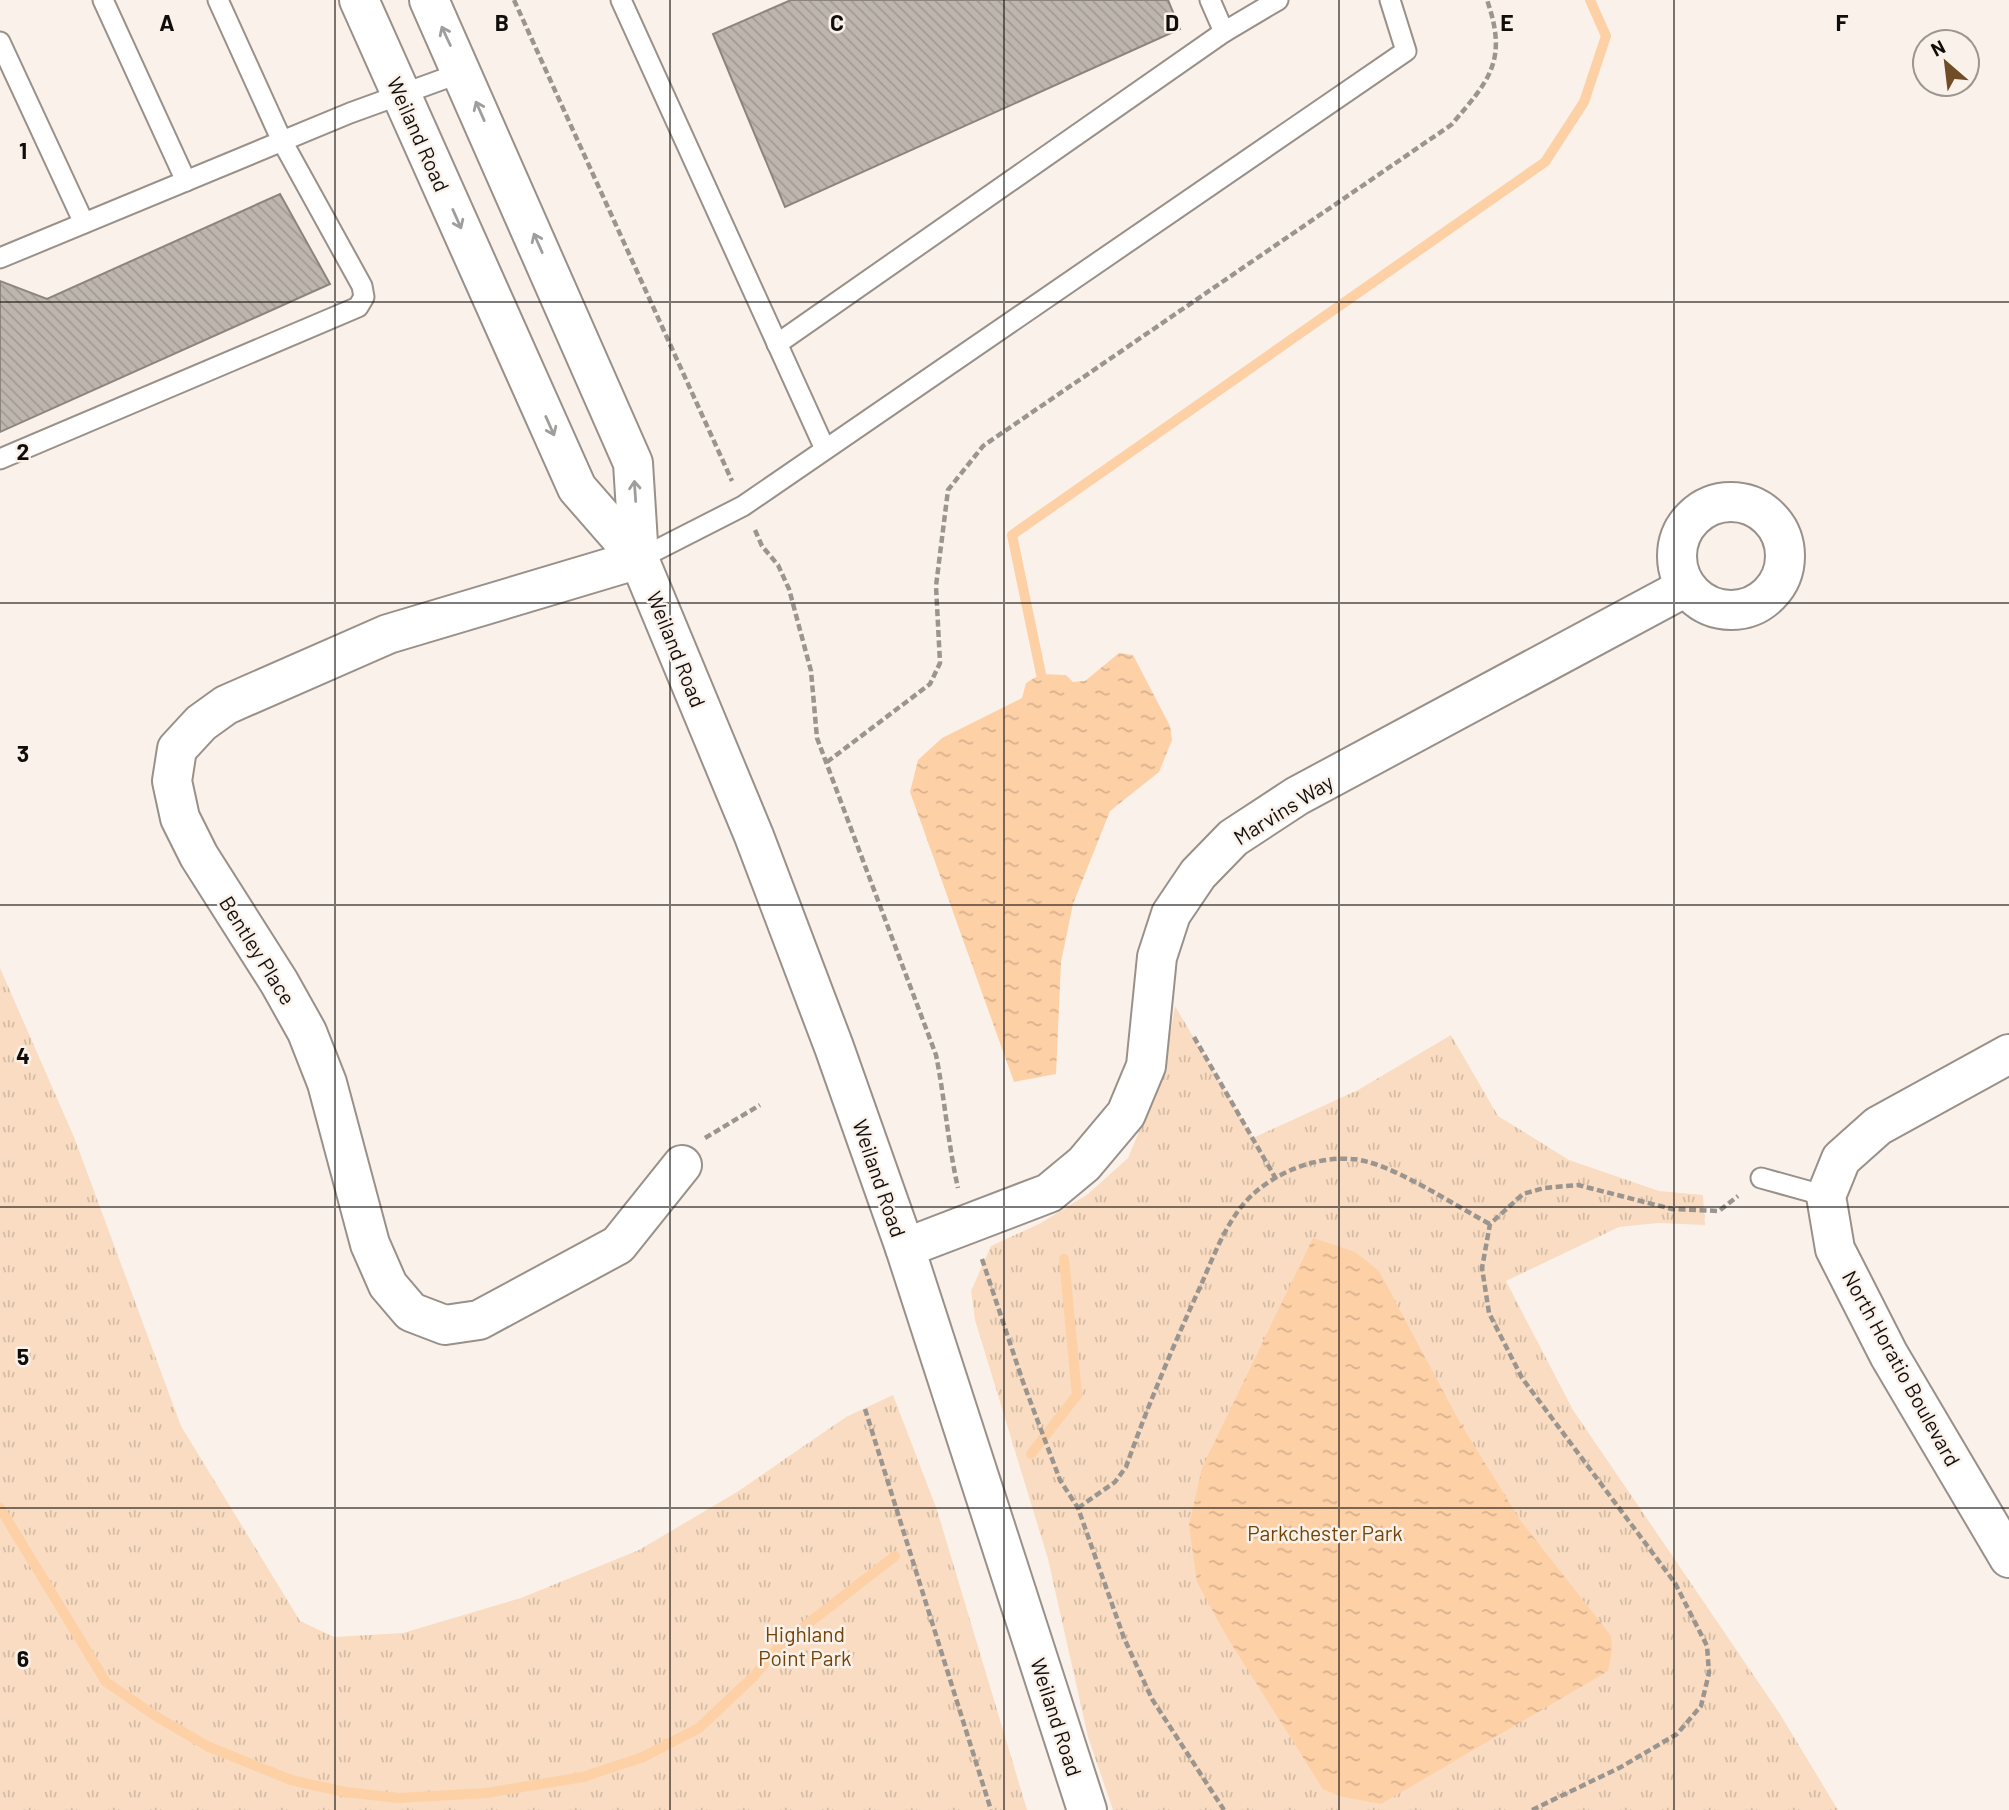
<svg xmlns="http://www.w3.org/2000/svg" width="2009" height="1810" font-family="Barlow,sans-serif">
<style>
.grass{fill:url(#grass-tufts)}
.water{fill:url(#water-ripples)}
.lines{fill:none;stroke-linecap:round;stroke-linejoin:round}
.stream{stroke:#fdd0a6;stroke-width:10}
.building{fill:url(#building-back-hatch);stroke:#8c857d;stroke-width:2}
.lane-casing{stroke:#989089;stroke-width:23}
.street-casing{stroke:#989089;stroke-width:42}
.secondary-casing{stroke:#989089;stroke-width:42}
.path{stroke:#9b958f;stroke-width:4.5;stroke-dasharray:7 3.5;stroke-linecap:butt}
.lane{stroke:#fff;stroke-width:19}
.street{stroke:#fff;stroke-width:38}
.secondary{stroke:#fff;stroke-width:38}
.oneway{stroke:#9f9e9d}
.grid{fill:none;stroke:#100d0b;stroke-width:2;stroke-opacity:0.55}
.labels{text-anchor:middle;dominant-baseline:central;stroke-width:5;stroke-linejoin:round;paint-order:stroke}
.street-label{font-size:21px;fill:#100d0b;stroke:#faf2ea}
.park-label{font-size:21px;fill:#714306;stroke:#faf2ea}
.grid-label{font-size:23px;text-anchor:middle;font-weight:bold;fill:#100d0b;stroke:#faf2ea;stroke-width:5;stroke-linejoin:round;paint-order:stroke}
</style>
<defs>
<pattern id="grass-tufts" width="24" height="20" patternUnits="userSpaceOnUse" patternTransform="scale(1.75)"><rect width="24" height="20" fill="#f9dcc1"/><path d="M3 7l-1-3M5 7V3M7 7l1-3M15 17l-1-3M17 17v-4M19 17l1-3" fill="none" stroke="#d4bca4"/></pattern>
<pattern id="water-ripples" width="26" height="14" patternUnits="userSpaceOnUse" patternTransform="scale(1.75)"><rect width="26" height="14" fill="#fdd0a6"/><path d="M2 4q2-2 4 0t4 0M15 11q2-2 4 0t4 0" fill="none" stroke="#d8b18e"/></pattern>
<pattern id="building-back-hatch" width="6" height="6" patternUnits="userSpaceOnUse" patternTransform="scale(1.75)"><rect width="6" height="6" fill="#beb6ae"/><path d="M-1 5l2 2M0 0l6 6M5-1l2 2" fill="none" stroke="#a29b94"/></pattern>
</defs>
<rect width="100%" height="100%" fill="#faf2ea"/>
<g class="grass">
<path d="M0 968 74 1137 181 1426 300 1621 334 1637 403 1633 521 1598 639 1550 737 1492 846 1417 893 1395 937 1510 1027 1810H0Z"/>
<path d="M1175 1006 1253 1138 1358 1090 1451 1035 1498 1116 1569 1160 1659 1191 1703 1195 1705 1225 1658 1223 1619 1227 1506 1281 1573 1410 1780 1714 1838 1810H1113L1088 1737 1048 1559 975 1320 971 1291 991 1246 1041 1223 1088 1194 1128 1158 1163 1075Z"/>
</g>
<g class="water">
<path d="M1119 653 1133 655 1170 726 1172 740 1159 772 1110 811 1073 904 1061 962 1056 1074 1014 1082 910 792 918 760 942 738 1022 698 1026 683 1041 674 1066 675 1073 682 1085 681Z"/>
<path d="M1313 1238 1355 1252 1379 1271 1459 1421 1520 1520 1611 1636 1612 1649 1608 1671 1381 1804 1339 1796 1323 1789 1227 1637 1197 1582 1189 1525 1202 1468Z"/>
</g>
<g class="lines">
<g class="stream">
<path d="M1041 674 1012 535 1545 162 1584 102 1606 36 1590 0"/>
<path d="M1031 1454 1077 1395 1064 1259"/>
<path d="M0 1508 106 1682 157 1717 209 1747 291 1780 345 1792 398 1798 486 1793 583 1777 643 1757 699 1728 754 1676 779 1646 895 1556"/>
</g>
</g>
<g class="building">
<path d="M791 0H1168L1180 29 785 207 713 34Z"/>
<path d="M280 194 330 284 0 432V281L47 299Z"/>
</g>
<g class="lines">
<defs>
<g id="lane">
<path d="M103 0 186 181"/>
<path d="M621 0 825 449"/>
<path d="M1210 0 1224 32"/>
<path d="M0 42 84 223"/>
<path d="M0 258 350 113 463 72"/>
<path d="M777 344 1224 32 1278 0"/>
<path d="M0 459 358 307 364 297 362 286 282 141 218 0"/>
<path d="M639 559 743 506 1406 51 1390 0"/>
<path d="M1761 1178 1826 1196"/>
</g>
<g id="street">
<circle cx="1731" cy="556" r="54"/>
<path d="M639 559 388 634 226 705 201 723 177 749 172 781 180 818 199 856 279 982 307 1032 327 1083 370 1244 388 1285 411 1312 445 1325 479 1320 618 1245 682 1165"/>
<path d="M2009 1054 1878 1126 1841 1159 1826 1196 1835 1249 1889 1355 2009 1558"/>
<path d="M905 1248 1049 1193 1084 1164 1126 1114 1146 1066 1157 957 1171 914 1198 874 1233 838 1297 796 1686 587"/>
</g>
<g id="secondary">
<path d="M359 0 577 488 639 559 754 836 834 1047 905 1248 1087 1810"/>
<path d="M429 0 633 463 639 559"/>
</g>
</defs>
<use href="#lane" class="lane-casing"/>
<use href="#street" class="street-casing"/>
<use href="#secondary" class="secondary-casing"/>
<g class="path">
<path d="M514 0 732 481"/>
<path d="M755 530 762 546 778 565 789 589 811 671 817 738 936 1055C945 1100 948 1144 958 1188"/>
<path d="M827 762 930 684 940 663 936 586 948 490 983 446 1451 125C1490 80 1508 60 1487 0"/>
<path d="M1194 1037 1276 1179"/>
<path d="M705 1138 760 1105"/>
<path d="M982 1259 1023 1382 1060 1480 1078 1508 1124 1638 1152 1699 1224 1810"/>
<path d="M865 1409 991 1810"/>
<path d="M1078 1508 1115 1482 1126 1467C1148 1405 1174 1344 1201 1285 1214 1255 1227 1220 1250 1197 1276 1172 1316 1156 1352 1159 1389 1161 1455 1206 1490 1224"/>
<path d="M1532 1810 1621 1767 1677 1734 1701 1706 1709 1673 1707 1646 1675 1583 1522 1378 1489 1313 1482 1268 1490 1224 1523 1194 1544 1188 1578 1185 1672 1209 1719 1211 1738 1196"/>
</g>
<use href="#lane" class="lane"/>
<use href="#street" class="street"/>
<use href="#secondary" class="secondary"/>
</g>
<defs><path id="oneway-shaft" d="M-6 0H5M1.5-3L5.5 0L1.5 3" fill="none" stroke-width="1.6" stroke-linecap="round" stroke-linejoin="round" transform="scale(1.75)"/></defs>
<g class="oneway">
<use href="#oneway-shaft" transform="translate(446 36) rotate(-115)"/>
<use href="#oneway-shaft" transform="translate(480 111) rotate(-114)"/>
<use href="#oneway-shaft" transform="translate(457 219) rotate(66)"/>
<use href="#oneway-shaft" transform="translate(538 243) rotate(-114)"/>
<use href="#oneway-shaft" transform="translate(550 426) rotate(66)"/>
<use href="#oneway-shaft" transform="translate(635 491) rotate(-94)"/>
</g>
<path class="grid" d="M335 0V1810M670 0V1810M1004 0V1810M1339 0V1810M1674 0V1810M0 302H2009M0 603H2009M0 905H2009M0 1207H2009M0 1508H2009"/>
<g class="labels">
<g class="street-label">
<text transform="translate(419 134) rotate(66)">Weiland Road</text>
<text transform="translate(677 649) rotate(68)">Weiland Road</text>
<text transform="translate(1283 809) rotate(-32)">Marvins Way</text>
<text transform="translate(258 950) rotate(58)">Bentley Place</text>
<text transform="translate(880 1178) rotate(71)">Weiland Road</text>
<text transform="translate(1902 1368) rotate(61)">North Horatio Boulevard</text>
<text transform="translate(1057 1717) rotate(72)">Weiland Road</text>
</g>
<g class="park-label">
<text x="1325" y="1532">Parkchester Park</text>
<text x="805" y="1633">Highland<tspan x="805" dy="24">Point Park</tspan></text>
</g>
</g>
<g class="grid-label">
<text x="167" y="31">A</text>
<text x="502" y="31">B</text>
<text x="837" y="31">C</text>
<text x="1172" y="31">D</text>
<text x="1507" y="31">E</text>
<text x="1842" y="31">F</text>
<text x="23" y="159">1</text>
<text x="23" y="460">2</text>
<text x="23" y="762">3</text>
<text x="23" y="1064">4</text>
<text x="23" y="1365">5</text>
<text x="23" y="1667">6</text>
</g>
<g transform="translate(1946 63) rotate(332)"><circle r="33" fill="#faf2ea" stroke="#9c9691" stroke-width="2"/>
<path d="M0-5L12 26L0 18L-12 26Z" fill="#714d27"/>
<text y="-10" font-size="19" font-weight="bold" text-anchor="middle" fill="#100d0b">N</text>
</g>
</svg>
